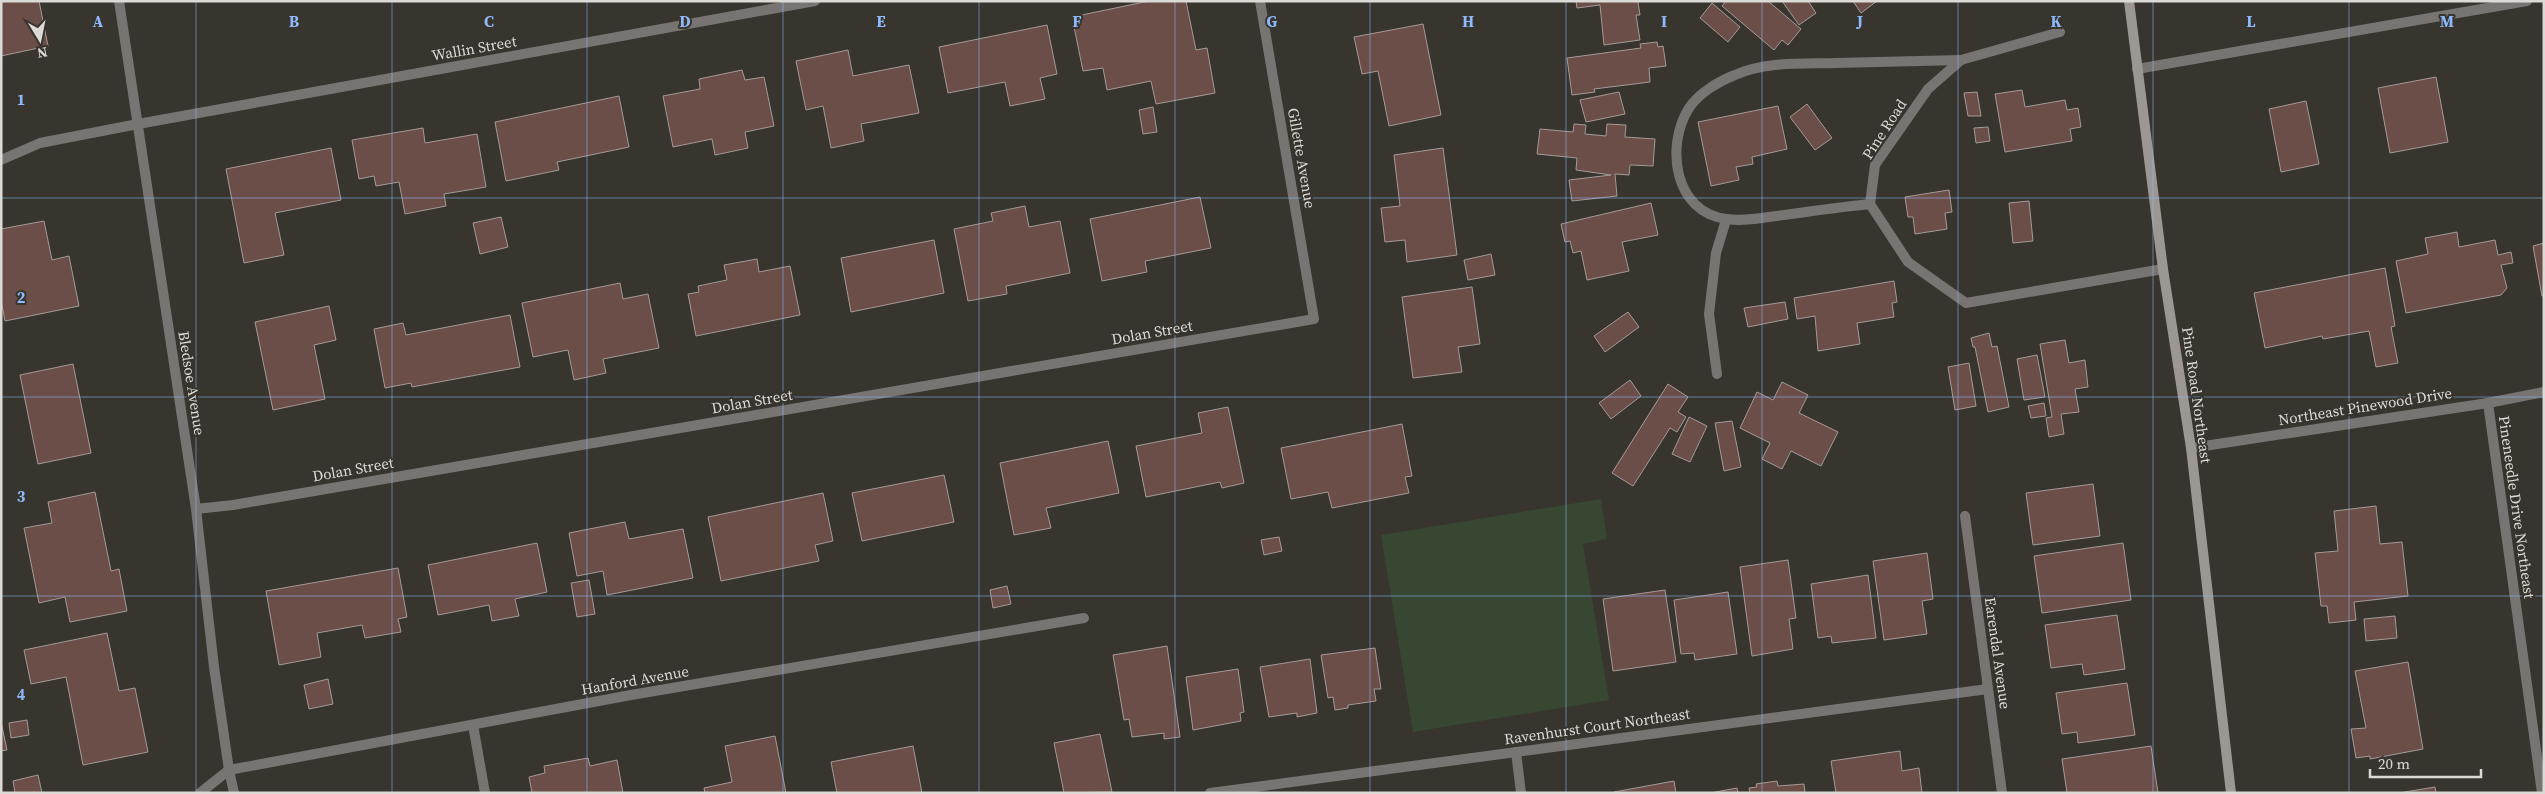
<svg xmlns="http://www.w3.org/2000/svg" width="2545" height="794" font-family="'Source Serif 4',serif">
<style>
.green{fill:#384732}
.building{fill:#6c4e49;stroke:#a49a98}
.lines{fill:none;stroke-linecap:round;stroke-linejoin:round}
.lane{stroke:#787472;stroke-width:10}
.street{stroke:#787472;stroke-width:10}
.secondary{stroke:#9d9794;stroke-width:10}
.grid{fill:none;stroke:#8eb9fd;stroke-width:1;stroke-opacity:0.55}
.labels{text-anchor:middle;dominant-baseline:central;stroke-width:4;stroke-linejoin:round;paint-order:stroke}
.street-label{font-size:15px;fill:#dbdad5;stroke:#37352e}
.grid-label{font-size:16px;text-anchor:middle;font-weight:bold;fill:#8eb9fd;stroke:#37352e;stroke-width:4;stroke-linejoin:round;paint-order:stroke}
</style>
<rect width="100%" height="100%" fill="#37352e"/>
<path class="green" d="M1601 499 1607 539 1583 544 1609 700 1413 732 1381 535Z"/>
<g class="building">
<path d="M1 1H39L48 46 1 56Z"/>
<path d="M1149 1H1186L1196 50 1207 48 1215 93 1156 104 1151 81 1107 90 1103 68 1083 71 1072 17Z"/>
<path d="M1576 1H1642L1638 2 1640 15H1636L1640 40 1604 45 1600 5 1577 8Z"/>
<path d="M1726 1H1768L1801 29 1788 45 1782 40 1774 50 1722 6Z"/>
<path d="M1782 1H1808L1816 13 1799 25Z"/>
<path d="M1853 1H1877L1861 13Z"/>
<path d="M1712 3 1740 27 1728 42 1700 18Z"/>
<path d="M1423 24 1441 115 1389 126 1378 71 1362 74 1354 37Z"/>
<path d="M1047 25 1057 74 1040 78 1045 99 1010 106 1005 82 948 93 939 47Z"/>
<path d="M1657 42 1658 47 1663 46 1666 66 1649 68 1650 82 1594 89 1595 92 1572 95 1567 58 1641 48 1640 44Z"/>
<path d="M848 50 853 76 909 65 919 113 861 124 864 141 831 148 823 106 806 110 796 61Z"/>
<path d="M742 70 745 80 764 77 774 126 745 132 748 148 715 155 712 139 673 147 663 96 700 89 699 79Z"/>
<path d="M2436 77 2448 142 2390 153 2378 88Z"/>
<path d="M2022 90 2025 107 2065 100 2067 110 2078 108 2081 127 2070 129 2072 141 2005 152 1995 94Z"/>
<path d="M1619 92 1625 114 1586 122 1580 100Z"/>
<path d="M1977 92 1981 116H1968L1964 93Z"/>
<path d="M619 96 629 147 557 162 559 170 506 181 495 122Z"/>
<path d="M2306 101 2319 164 2281 172 2269 109Z"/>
<path d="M1807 104 1832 138 1815 150 1790 117Z"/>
<path d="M1778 106 1787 149 1752 157 1753 164 1736 167 1739 180 1711 186 1698 122Z"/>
<path d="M1153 107 1157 132 1143 134 1139 110Z"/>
<path d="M1574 124 1586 125 1585 134 1606 136 1607 124 1626 125 1625 137 1655 139 1653 166 1630 165 1629 175 1615 174 1617 196 1572 201 1569 180 1611 175 1576 170 1577 158 1537 154 1540 129 1573 132Z"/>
<path d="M1988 127 1990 141 1976 143 1974 128Z"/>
<path d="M423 128 425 143 477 134 486 187 444 194 446 206 405 214 399 182 376 186 374 176 359 179 352 140Z"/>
<path d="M331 148 341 200 275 213 284 255 244 263 226 169Z"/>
<path d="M1443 148 1457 255 1407 262 1405 240 1385 242 1381 208 1400 206 1394 155Z"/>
<path d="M1949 190 1952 212 1945 213 1947 229 1915 234 1913 217H1908L1905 197Z"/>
<path d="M1200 197 1211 248 1145 261 1147 272 1102 281 1090 219Z"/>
<path d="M2029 201 2033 241 2013 243 2009 203Z"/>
<path d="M1651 203 1658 235 1622 242 1629 271 1587 280 1581 251 1573 253 1570 241 1565 242 1561 224Z"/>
<path d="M1025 206 1029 227 1060 221 1070 273 1006 286 1007 294 968 301 954 229 993 221 991 213Z"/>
<path d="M501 217 508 247 480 254 473 223Z"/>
<path d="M44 221 52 260 69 256 79 306 5 321 1 300V229Z"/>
<path d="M2457 232 2459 247 2495 240 2498 255 2511 252 2513 263 2501 265 2507 288 2501 295 2406 313 2396 261 2428 254 2425 238Z"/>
<path d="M934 240 944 293 851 312 841 258Z"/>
<path d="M2544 243V296H2542L2533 246Z"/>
<path d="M1491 254 1495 275 1468 280 1464 260Z"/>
<path d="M757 259 759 272 790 266 800 315 696 336 688 294 699 292 698 286 727 280 724 265Z"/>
<path d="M2385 268 2395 326 2391 327 2398 363 2376 367 2369 331 2323 339 2322 336 2265 348 2254 293Z"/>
<path d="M1894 281 1897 302 1892 303 1894 317 1857 323 1860 344 1818 351 1815 316 1797 319 1794 298Z"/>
<path d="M620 283 623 299 648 294 659 348 603 359 606 373 574 380 568 350 533 357 522 303Z"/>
<path d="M1472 287 1480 344 1458 347 1462 372 1413 378 1402 297Z"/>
<path d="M1785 302 1788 319 1748 327 1744 308Z"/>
<path d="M329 306 336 340 314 345 325 399 273 410 255 322Z"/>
<path d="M1628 312 1639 327 1605 352 1594 336Z"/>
<path d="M510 315 520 367 412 387 411 383 385 388 374 329 403 323 406 335Z"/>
<path d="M1989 333 1992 347 1997 346 2009 407 1988 412 1975 347H1973L1971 338Z"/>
<path d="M2065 340 2069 363 2085 360 2088 387 2075 389 2079 412 2061 414 2064 434 2049 437 2046 418 2052 417 2040 344Z"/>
<path d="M2037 355 2045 397 2024 400 2017 359Z"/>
<path d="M1969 363 1976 406 1955 410 1948 367Z"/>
<path d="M73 364 91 453 38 464 20 375Z"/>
<path d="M1630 380 1641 396 1611 419 1599 403Z"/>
<path d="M1782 382 1808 395 1799 413 1838 432 1821 466 1791 451 1782 469 1762 459 1770 443 1740 428 1757 392 1773 400Z"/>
<path d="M1668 384 1688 397 1678 412 1686 417 1677 432 1670 428 1633 486 1612 473Z"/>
<path d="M2044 403 2046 416 2031 418 2028 406Z"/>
<path d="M1228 407 1244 483 1222 488 1220 482 1146 497 1136 446 1202 433 1198 413Z"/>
<path d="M1689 417 1707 426 1690 462 1672 454Z"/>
<path d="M1732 421 1741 467 1724 471 1715 423Z"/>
<path d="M1402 424 1412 476 1405 477 1409 493 1332 508 1328 492 1291 499 1281 448Z"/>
<path d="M1108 441 1119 493 1046 508 1051 528 1014 535 1000 463Z"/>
<path d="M944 475 954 522 862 541 852 493Z"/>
<path d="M2093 484 2100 536 2033 545 2026 493Z"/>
<path d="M95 492 111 571 119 569 127 611 70 622 65 597 39 603 24 528 52 523 48 502Z"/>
<path d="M823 493 833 541 815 545 819 561 721 581 708 517Z"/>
<path d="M2376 506 2380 544 2402 542 2408 596 2354 602 2356 620 2329 623 2327 606H2321L2315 553 2338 551 2334 511Z"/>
<path d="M625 522 629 539 683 529 693 578 607 595 603 571 577 576 569 533Z"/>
<path d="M1279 537 1282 551 1264 555 1261 540Z"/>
<path d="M537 543 547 592 515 599 519 616 492 621 489 605 438 615 428 565Z"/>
<path d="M2123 543 2131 600 2042 613 2034 556Z"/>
<path d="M1927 553 1933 599 1922 601 1927 634 1884 640 1873 561Z"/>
<path d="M1788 560 1796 618 1789 619 1793 649 1752 656 1740 567Z"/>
<path d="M398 568 407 617 398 619 401 632 365 638 362 625 317 633 321 657 279 665 266 591Z"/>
<path d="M1868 575 1876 638 1832 643 1831 636 1818 638 1811 584Z"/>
<path d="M589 580 595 614 577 617 571 583Z"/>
<path d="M1007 586 1011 604 993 608 990 590Z"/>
<path d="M1665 590 1676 662 1613 671 1603 599Z"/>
<path d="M1728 592 1737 654 1695 660 1694 653 1681 654 1674 600Z"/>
<path d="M2117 615 2125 669 2084 675 2082 664 2051 668 2045 625Z"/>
<path d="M2395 616 2397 638 2366 641 2364 619Z"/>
<path d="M107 633 119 691 135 688 148 752 83 765 66 677 31 684 24 650Z"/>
<path d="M1167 646 1180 737 1164 739V733L1132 737 1129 719 1124 720 1113 655Z"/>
<path d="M1375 648 1381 689H1374L1376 701 1348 705V708L1335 710 1333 697 1328 698 1321 655Z"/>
<path d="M1310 659 1317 713 1297 717V713L1269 717 1260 667Z"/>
<path d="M2408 662 2423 749 2370 759V756L2356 758 2351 729 2366 728 2355 671Z"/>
<path d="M1238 669 1244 712 1240 713 1241 721 1193 730 1186 677Z"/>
<path d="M328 679 333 704 309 709 304 685Z"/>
<path d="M2127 683 2135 735 2078 743 2077 732 2062 734 2056 693Z"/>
<path d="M27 720 29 735 11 738 9 723Z"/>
<path d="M1 722 7 750 1 751Z"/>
<path d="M1100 734 1112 792 1064 793 1054 743Z"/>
<path d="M775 736 786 793H705L704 788 732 782 725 746Z"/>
<path d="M913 746 922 793H837L831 762Z"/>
<path d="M2151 746 2158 793H2067L2062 759Z"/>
<path d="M1900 751 1902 771 1919 768 1922 793H1836L1831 761Z"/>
<path d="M588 758 590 766 617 760 623 793H532L529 777 545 773 544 766Z"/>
<path d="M38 775 42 793H15L13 781Z"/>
<path d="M1674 781 1676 793H1614V792Z"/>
<path d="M1777 781 1778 786 1804 784 1805 793H1750L1749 788 1757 787 1756 784Z"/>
<path d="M2435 787 2436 793H2399Z"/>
<path d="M1737 788 1738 793H1710Z"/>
</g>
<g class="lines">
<g class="lane">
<path d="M2137 69 2527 1"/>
<path d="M1 160 40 143 138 124"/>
<path d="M1870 204C1841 207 1812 211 1784 215 1765 217 1745 222 1727 219 1674 213 1665 146 1689 108 1699 93 1719 81 1735 75 1766 61 1803 64 1836 63 1878 62 1919 61 1961 60"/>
<path d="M1717 374 1709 314 1716 253 1726 220"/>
<path d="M473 725 485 793"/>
<path d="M229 770 234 793"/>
</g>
<g class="street">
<path d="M119 1 196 509 214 667 229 770"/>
<path d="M2060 32 1961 60 1928 89 1875 165 1870 204 1908 262 1966 303 2163 269"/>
<path d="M138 124 815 1"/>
<path d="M2488 403 2542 793"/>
<path d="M2191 448 2488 403 2544 392"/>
<path d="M196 509 233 505 1314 319 1260 1"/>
<path d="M1965 516 2002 793"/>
<path d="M1516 752 1521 793"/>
<path d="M200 793 229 770 631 695 1084 618"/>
<path d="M1210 793 1988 689"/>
</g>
<path class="secondary" d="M2129 1 2163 269 2191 448 2231 793"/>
</g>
<path class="grid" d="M196 1V793M392 1V793M587 1V793M783 1V793M979 1V793M1175 1V793M1370 1V793M1566 1V793M1762 1V793M1958 1V793M2153 1V793M2349 1V793M1 198H2544M1 397H2544M1 596H2544"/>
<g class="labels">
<g class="street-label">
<text transform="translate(474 48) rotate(-10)">Wallin Street</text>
<text transform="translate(1884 129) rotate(-57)">Pine Road</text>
<text transform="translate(1302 158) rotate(80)">Gillette Avenue</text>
<text transform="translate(1152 332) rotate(-10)">Dolan Street</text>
<text transform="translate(192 383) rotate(81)">Bledsoe Avenue</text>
<text transform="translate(2197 395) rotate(82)">Pine Road Northeast</text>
<text transform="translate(752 401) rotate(-10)">Dolan Street</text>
<text transform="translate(2365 406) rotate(-9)">Northeast Pinewood Drive</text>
<text transform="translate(353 469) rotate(-10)">Dolan Street</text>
<text transform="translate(2517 507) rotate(82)">Pineneedle Drive Northeast</text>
<text transform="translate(1998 653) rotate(82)">Earendal Avenue</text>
<text transform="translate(635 680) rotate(-10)">Hanford Avenue</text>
<text transform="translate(1597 726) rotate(-8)">Ravenhurst Court Northeast</text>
</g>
</g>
<g class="grid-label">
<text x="98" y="27">A</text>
<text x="294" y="27">B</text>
<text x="489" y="27">C</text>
<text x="685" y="27">D</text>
<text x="881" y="27">E</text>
<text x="1077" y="27">F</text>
<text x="1272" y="27">G</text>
<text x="1468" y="27">H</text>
<text x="1664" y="27">I</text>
<text x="1860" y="27">J</text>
<text x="2056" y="27">K</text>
<text x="2251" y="27">L</text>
<text x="2447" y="27">M</text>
<text x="21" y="105">1</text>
<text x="21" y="303">2</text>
<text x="21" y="502">3</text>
<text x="21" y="700">4</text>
</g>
<rect width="2545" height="794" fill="none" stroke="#dbdad5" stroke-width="5"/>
<g transform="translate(40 40) rotate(170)" stroke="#37352e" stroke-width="4" paint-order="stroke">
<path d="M0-4L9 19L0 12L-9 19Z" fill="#dbdad5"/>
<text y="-8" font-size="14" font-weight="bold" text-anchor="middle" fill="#dbdad5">N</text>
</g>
<path d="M2370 769v8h111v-8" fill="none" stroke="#dbdad5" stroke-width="2.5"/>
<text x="2378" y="769" font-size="15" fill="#dbdad5" stroke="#37352e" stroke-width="4" paint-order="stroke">20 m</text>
</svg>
